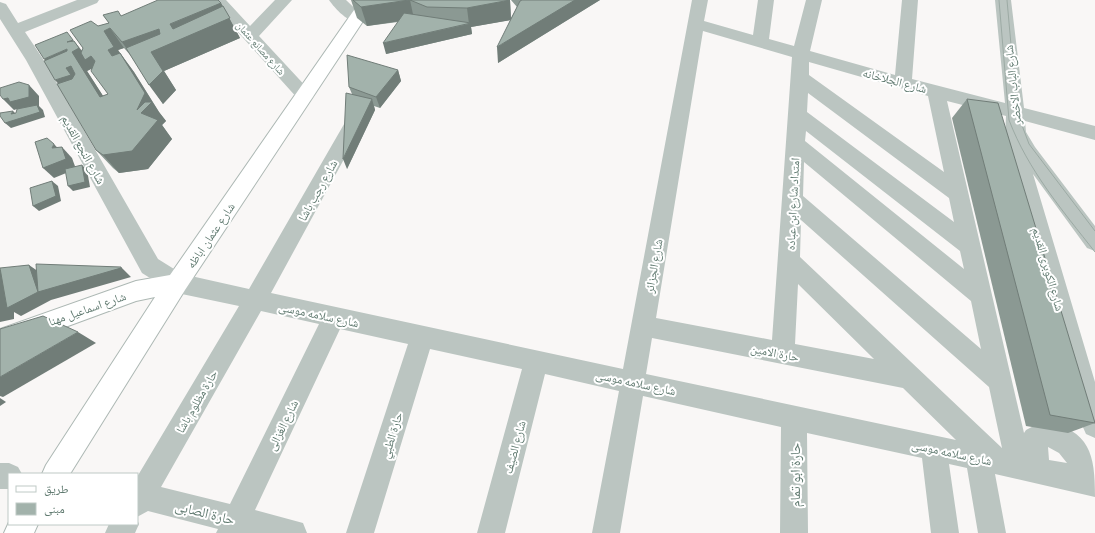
<svg xmlns="http://www.w3.org/2000/svg" width="1095" height="533" font-family="'Exo 2','Noto Naskh Arabic',sans-serif">
<style>
.lines{fill:none;stroke-linecap:round;stroke-linejoin:round}
.major-casing{stroke:#adb8b4;stroke-width:2}
.minor{fill:#bbc5c1;fill-rule:evenodd}
.major{fill:#fff;fill-rule:evenodd}
.tram{stroke:#9caaa4;stroke-width:1}
.wall{fill:#8b9993;fill-rule:evenodd}
.shaded-wall{fill:#717d78}
.building{fill:#a2b2ab;stroke:#717d78}
.labels{text-anchor:middle;dominant-baseline:central;stroke-width:4;stroke-linejoin:round;paint-order:stroke}
.far-street-label{font-size:10px;fill:#607a70;stroke:#fff}
.street-label{font-size:12px;fill:#607a70;stroke:#fff}
.near-street-label{font-size:14px;fill:#607a70;stroke:#fff}
</style>
<rect width="100%" height="100%" fill="#f9f7f6"/>
<g class="lines">
<defs>
<g id="major">
<path d="M361 0H377L185 290 70 474H42L46 465 155 297 136 301 0 351V329L136 281 170 275Z"/>
<path d="M9 522V524H38L34 533H4Z"/>
</g>
</defs>
<use href="#major" class="major-casing"/>
<g class="minor">
<path d="M77 0H99L97 3 25 32 43 59 158 259 182 274 249 289 351 112 358 110 365 112 367 117 271 293 623 369 692 0H708L704 21 753 35 758 0H774L769 39 794 46 806 0H822L810 51 895 75 902 0H918L912 79 1005 103 995 0H1011L1024 108 1095 126V140L1025 121 1026 132 1035 147 1095 226V251L1087 248 1033 174 1095 382V438L1086 434 1082 425 1014 177 1005 138 1006 116 947 101 1024 433 1026 430 1045 420C1090 432 1095 453 1095 497L995 474 1006 533H978L967 468 949 464 959 533H931L922 458 807 433 808 533H780L781 427 643 396 620 533H592L619 391 545 374 505 533H477L522 369 430 349 374 533H346L408 344 340 329 255 510 303 523 307 533H216L218 529 148 511 137 517V477L239 306 177 293 169 290 142 273 26 60 0 19V2L6 4 18 23ZM703 31 792 57 772 340 656 318ZM809 62 928 96 944 172 809 75ZM808 93 949 198 954 222 807 112ZM806 131 960 251 964 269 805 141ZM804 162 971 301 981 349 803 196ZM801 220 989 387 1002 448 800 257ZM798 284 874 359 795 344ZM261 311 319 324 230 504 161 487ZM652 338 903 388 956 440 646 374ZM1048 447 1059 453 1067 463 1049 460Z"/>
<path d="M209 0H226L250 26 275 0H292L259 36 311 92 314 96 311 100 305 102 299 100Z"/>
<path d="M329 0H346L365 18 363 22C350 25 336 10 329 0Z"/>
<path d="M0 463H9L18 467 22 474H9V489H0Z"/>
<path d="M137 519 139 524 135 533H105L109 524H137Z"/>
</g>
<use href="#major" class="major"/>
<g class="tram">
<path d="M999 0 1009 120C1028 170 1062 210 1095 252"/>
<path d="M1007 0 1017 112 1029 144 1095 231"/>
</g>
</g>
<g class="wall">
<path d="M351 0H510L511 18 517 7 511 0H600L498 63 510 20 471 27 472 34 386 54 398 22 367 26 357 18Z"/>
<path d="M221 3 240 38 164 71 176 90 163 104 131 56 124 48 118 50 134 72 159 112 166 121 162 125 172 139 148 169 119 173 113 168 96 150 58 84 82 50 98 26 109 23 103 15 121 16ZM91 69H92L108 94 103 96 87 71Z"/>
<path d="M398 70 401 81 380 108 374 106 375 110 347 169 352 94 349 87Z"/>
<path d="M967 99 1095 423 1068 433 1026 426 952 118Z"/>
</g>
<g class="shaded-wall">
<path d="M410 0 414 19 367 26 361 7Z"/>
<path d="M510 0 511 20 471 27 472 34 386 54 383 43 469 24 467 8Z"/>
<path d="M575 0H600L498 63 497 47Z"/>
<path d="M221 3 240 38 164 71 176 90 163 104 149 85 136 62 122 42 159 29Z"/>
<path d="M110 28 124 48 118 50 128 66 112 56 108 50 104 31Z"/>
<path d="M73 40 88 58 91 56 106 75 100 79 91 69 87 71 116 116 72 99 55 80 61 78 44 59 67 49 72 52 67 42Z"/>
<path d="M120 53 134 72 159 112 166 121 162 125 172 139 148 169 119 173 103 155 137 110Z"/>
<path d="M398 70 401 81 380 108 376 97Z"/>
<path d="M29 85 39 96V106L43 110 45 117 11 128 5 123 13 111 18 116 21 113 17 109 14 110 3 99Z"/>
<path d="M372 99 375 110 347 169 343 159Z"/>
<path d="M54 144 64 155 52 148Z"/>
<path d="M62 147 72 158 76 169 54 178 43 168Z"/>
<path d="M82 165 87 170 90 187 73 191 68 186Z"/>
<path d="M52 181 58 186 61 201 39 211 33 206Z"/>
<path d="M29 265 42 274 121 267 131 277 51 300 21 316 14 312V319L0 322V270Z"/>
<path d="M78 332 96 343 3 397 0 396V377Z"/>
<path d="M0 398 6 402 0 406Z"/>
</g>
<g class="building">
<path d="M158 0H218L221 3 170 24 173 29 223 6 230 18 151 52 163 71 149 85 126 48 160 34 159 29 122 42 110 28 104 31 114 47 108 50 112 56 120 53 145 93 137 110 145 102H152L141 113 158 120 132 151 103 155 96 150 57 84 72 79 75 74 71 66 66 68 71 75 55 80 44 61 67 51V49L44 59 35 45 67 32 73 40 67 42 74 41 79 48 72 52 100 97 108 94 91 71 95 61 91 56 85 60 81 53 83 48 70 30 91 21 98 26 109 23 103 15 118 11 121 16Z"/>
<path d="M353 0H409L361 7Z"/>
<path d="M410 0H510L467 8 427 7Z"/>
<path d="M522 0H575L497 47 520 1Z"/>
<path d="M404 13 471 23 383 43Z"/>
<path d="M347 55 398 70 376 97 349 87Z"/>
<path d="M19 82 29 85V97L10 102 8 98 3 99 0 95V88Z"/>
<path d="M346 93 372 99 343 159Z"/>
<path d="M967 99 998 103 1095 423 1050 415Z"/>
<path d="M37 105 40 112 5 123 0 116V113L13 111 11 114 16 113 17 109Z"/>
<path d="M47 138 54 144 52 148 62 147 66 159 43 168 35 142Z"/>
<path d="M82 165 85 182 68 186 65 169Z"/>
<path d="M52 181 56 196 33 206 30 188Z"/>
<path d="M36 264 121 267V268L38 292Z"/>
<path d="M29 265 38 292 7 308 0 268Z"/>
<path d="M43 316 78 332 0 377V329Z"/>
</g>
<g class="labels">
<g class="far-street-label">
<text transform="translate(261 48) rotate(48)">شارع مصانع عثمان</text>
</g>
<g class="street-label">
<text transform="translate(895 80) rotate(15)">شارع الجلاخانه</text>
<text transform="translate(1012 85) rotate(-96)">شارع الباب الاخضر</text>
<text transform="translate(84 149) rotate(61)">شارع النجع القديم</text>
<text transform="translate(317 190) rotate(-61)">شارع رجب باشا</text>
<text transform="translate(792 204) rotate(-87)">امتداد شارع ابن عباده</text>
<text transform="translate(210 235) rotate(-56)">شارع عثمان اباظه</text>
<text transform="translate(653 266) rotate(-80)">شارع الجزائر</text>
<text transform="translate(1049 269) rotate(74)">شارع الكوبرى القديم</text>
<text transform="translate(87 308) rotate(-19)">شارع اسماعيل مهنا</text>
<text transform="translate(319 314) rotate(12)">شارع سلامه موسى</text>
<text transform="translate(775 352) rotate(11)">حارة الامين</text>
<text transform="translate(636 382) rotate(12)">شارع سلامه موسى</text>
<text transform="translate(196 401) rotate(-60)">حارة مظلوم باشا</text>
<text transform="translate(282 425) rotate(-64)">شارع الغزالى</text>
<text transform="translate(391 435) rotate(-73)">حارة الطبي</text>
<text transform="translate(514 447) rotate(-75)">شارع الضيف</text>
<text transform="translate(952 452) rotate(12)">شارع سلامه موسى</text>
</g>
<g class="near-street-label">
<text transform="translate(794 475) rotate(-90)">حارة ابو تمام</text>
<text transform="translate(205 512) rotate(14)">حارة الصابى</text>
</g>
</g>
<rect x="8" y="473" width="130" height="52" fill="#ffffff" stroke="#bfcac6"/>
<rect x="16" y="486" width="20" height="6" fill="#ffffff" stroke="#bfcac6"/>
<text x="44" y="493" font-size="12" fill="#607a70">طريق</text>
<rect x="16" y="503" width="20" height="12" fill="#a2b2ab" stroke="#bfcac6"/>
<text x="44" y="513" font-size="12" fill="#607a70">مبنى</text>
</svg>
